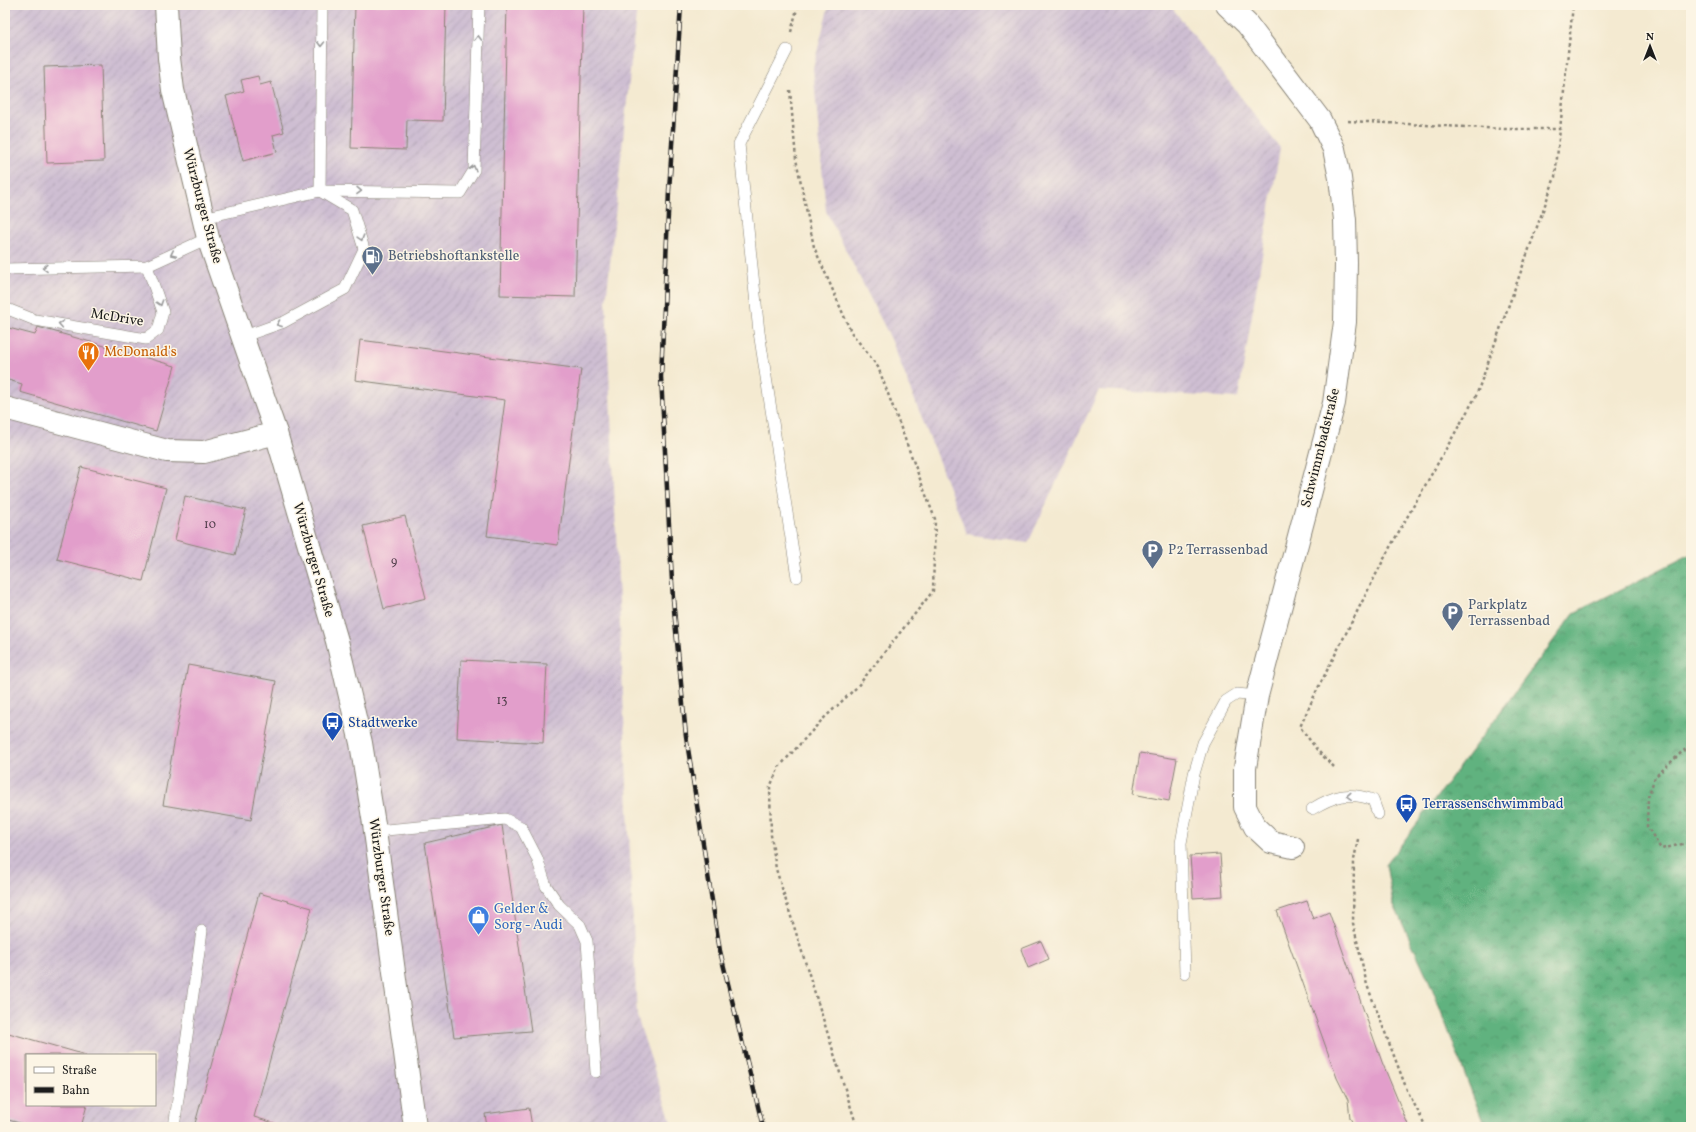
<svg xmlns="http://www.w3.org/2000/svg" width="1696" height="1132" font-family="Vollkorn,serif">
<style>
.industrial{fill:url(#industrial-furrows);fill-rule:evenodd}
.forest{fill:url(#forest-crowns);stroke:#3e674e}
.building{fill:#e29ecb}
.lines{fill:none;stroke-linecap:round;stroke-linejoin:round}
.lane-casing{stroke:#888376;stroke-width:12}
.street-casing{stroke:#888376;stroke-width:24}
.primary-casing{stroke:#888376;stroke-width:24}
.path{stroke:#888376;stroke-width:2.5;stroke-dasharray:3 3;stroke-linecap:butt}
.lane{stroke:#fff;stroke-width:11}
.street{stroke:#fff;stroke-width:22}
.primary{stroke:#fff;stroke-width:22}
.rail-casing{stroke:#1c1c1c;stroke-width:4.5}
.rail{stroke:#fcf5e5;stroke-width:3;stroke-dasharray:9;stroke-linecap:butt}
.oneway{stroke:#999}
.labels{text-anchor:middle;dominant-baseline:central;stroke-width:3;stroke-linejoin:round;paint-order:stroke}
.number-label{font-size:12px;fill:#4e3c48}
.street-label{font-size:14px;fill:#1c1c1c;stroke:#fcf5e5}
.service-label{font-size:14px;fill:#4e5e75;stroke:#fcf5e5;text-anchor:start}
.food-label{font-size:14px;fill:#c56008;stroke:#fcf5e5;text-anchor:start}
.transit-label{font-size:14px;fill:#164399;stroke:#fcf5e5;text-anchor:start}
.shop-label{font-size:14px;fill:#366cbe;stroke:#fcf5e5;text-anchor:start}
</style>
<defs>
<pattern id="industrial-furrows" width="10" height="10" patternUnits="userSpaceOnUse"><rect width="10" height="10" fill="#cebed2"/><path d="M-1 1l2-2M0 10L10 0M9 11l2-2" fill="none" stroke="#b0a3b4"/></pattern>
<pattern id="forest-crowns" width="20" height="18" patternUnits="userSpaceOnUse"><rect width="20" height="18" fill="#61b27f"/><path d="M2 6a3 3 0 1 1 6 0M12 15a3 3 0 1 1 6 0" fill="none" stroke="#4f9067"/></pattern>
</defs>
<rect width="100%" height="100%" fill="#fcf5e5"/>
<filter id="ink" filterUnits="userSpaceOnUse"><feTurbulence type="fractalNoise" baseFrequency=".025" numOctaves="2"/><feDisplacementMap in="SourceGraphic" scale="8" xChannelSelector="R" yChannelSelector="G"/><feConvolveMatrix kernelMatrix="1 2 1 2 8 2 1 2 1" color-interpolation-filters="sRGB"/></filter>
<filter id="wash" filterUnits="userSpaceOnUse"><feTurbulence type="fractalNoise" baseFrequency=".012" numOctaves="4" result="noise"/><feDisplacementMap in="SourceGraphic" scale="16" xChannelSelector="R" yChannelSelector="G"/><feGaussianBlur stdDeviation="0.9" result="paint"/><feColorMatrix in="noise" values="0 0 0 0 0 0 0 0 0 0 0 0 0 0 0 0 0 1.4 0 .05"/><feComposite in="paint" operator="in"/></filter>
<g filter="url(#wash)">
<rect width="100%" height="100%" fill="#f4ead1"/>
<g class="industrial">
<path d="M5 5H637L606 302 637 1017 673 1127H5ZM27 1055H155V1105H27Z"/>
<path d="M829 5H1170L1280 148 1238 398 1099 390 1028 543 967 534 891 339 826 211 813 68Z"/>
</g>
<path class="forest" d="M1691 554V1127H1485L1431 985 1393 903 1386 865 1574 613Z"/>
<g id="blocks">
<g class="building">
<path d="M355 5H446L443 121 407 120 406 150 351 148Z"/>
<path d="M507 5H583L575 297 500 295Z"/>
<path d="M101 65 104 161 47 163 44 67Z"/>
<path d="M258 76 260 85 271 82 284 132 273 135 277 152 243 161 226 96 244 91 241 80Z"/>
<path d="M5 327 35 335 38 327 175 366 156 431 20 392 22 384 5 379Z"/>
<path d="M360 340 581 369 558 545 487 536 505 400 355 380Z"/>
<path d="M81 467 166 488 143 581 57 559Z"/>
<path d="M185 496 246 510 235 555 175 540Z"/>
<path d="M405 516 426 598 384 609 363 526Z"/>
<path d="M461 660 547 664 543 743 457 738Z"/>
<path d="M188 665 276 681 251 820 163 805Z"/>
<path d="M1140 753 1177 759 1169 801 1133 794Z"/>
<path d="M502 825 531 1031 454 1037 425 843Z"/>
<path d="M1220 854 1223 896 1193 898 1190 856Z"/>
<path d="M259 893 312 908 254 1117 287 1127H194Z"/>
<path d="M1307 901 1313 919 1329 912 1382 1062 1409 1127H1355L1350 1118 1348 1100 1337 1078 1277 911Z"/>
<path d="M1041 941 1049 959 1028 968 1021 949Z"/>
<path d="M5 1032 86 1055H27V1105H87L81 1127H34L5 1119Z"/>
<path d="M529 1108 532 1127H487L485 1114Z"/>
</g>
</g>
</g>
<g filter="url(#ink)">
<use href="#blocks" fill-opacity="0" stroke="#888376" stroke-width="1"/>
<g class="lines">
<defs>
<g id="lane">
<path d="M787 50 739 144 759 332 797 577"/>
<path d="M320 191 322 5"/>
<path d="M203 218 320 191 460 193 474 170 479 5"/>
<path d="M5 269 147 266 208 238"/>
<path d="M5 308 35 320 146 339 158 330 163 312 147 266"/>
<path d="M242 337 284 322 345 289 364 249 352 210 320 191"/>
<path d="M1312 809C1333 796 1349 791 1373 800L1378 814"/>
<path d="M375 831 505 819 521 827 537 858 546 886 559 905 580 925 587 941 596 1072"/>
<path d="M1185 973 1181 843 1194 774 1203 743 1226 701 1237 694 1257 696"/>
<path d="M174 1127 202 931"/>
</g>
<g id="street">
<path d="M1227 5 1247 24 1320 120 1334 149 1340 178 1345 220 1346 263 1345 322 1334 403 1257 696 1245 768V807L1255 827 1271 842 1293 847"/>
<path d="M5 408 167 451 204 452 276 433"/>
</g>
<path id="primary" d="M166 5 169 58 173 90 208 238 276 433 337 641 361 743 374 824 415 1127"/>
</defs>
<use href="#lane" class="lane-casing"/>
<use href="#street" class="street-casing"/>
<use href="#primary" class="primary-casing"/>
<g class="path">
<path d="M791 32 798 5"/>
<path d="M790 90 796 159 814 247 851 332 878 367 935 519 933 591 857 687 821 721 779 767 770 787 771 835 776 869 857 1127"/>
<path d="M1348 121 1504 129H1560"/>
<path d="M1691 746 1683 751 1655 777 1648 797 1647 826 1661 849 1691 842"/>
<path d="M1334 767 1318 751 1300 727 1316 692 1389 549 1476 396 1555 177 1573 5"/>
<path d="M1358 839 1354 860 1353 923 1367 985 1407 1090 1426 1127"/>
</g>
<use href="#lane" class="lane"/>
<use href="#street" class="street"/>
<use href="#primary" class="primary"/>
<defs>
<path id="rail" d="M681 5 669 191 661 377 673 599 686 736 720 951 763 1127"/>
</defs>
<use href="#rail" class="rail-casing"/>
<use href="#rail" class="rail"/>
</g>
<defs><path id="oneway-chevron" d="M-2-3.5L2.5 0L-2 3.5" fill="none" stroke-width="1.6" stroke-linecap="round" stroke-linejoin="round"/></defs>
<g class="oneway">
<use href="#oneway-chevron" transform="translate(478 38) rotate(-89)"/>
<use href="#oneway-chevron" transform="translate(321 44) rotate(91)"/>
<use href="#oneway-chevron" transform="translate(473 168) rotate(-76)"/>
<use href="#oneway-chevron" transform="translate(359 191) rotate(1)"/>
<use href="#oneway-chevron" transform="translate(361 238) rotate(73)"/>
<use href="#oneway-chevron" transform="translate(173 254) rotate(155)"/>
<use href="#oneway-chevron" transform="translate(45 268) rotate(179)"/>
<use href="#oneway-chevron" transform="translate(160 303) rotate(72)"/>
<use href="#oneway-chevron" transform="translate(61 324) rotate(-170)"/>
<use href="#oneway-chevron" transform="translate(279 324) rotate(159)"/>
<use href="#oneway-chevron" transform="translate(1349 796) rotate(177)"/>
</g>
</g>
<defs>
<symbol id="fuel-pin" viewBox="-11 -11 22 30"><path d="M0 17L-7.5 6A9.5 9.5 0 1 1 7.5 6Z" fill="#5c6f8a" stroke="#fcf5e5"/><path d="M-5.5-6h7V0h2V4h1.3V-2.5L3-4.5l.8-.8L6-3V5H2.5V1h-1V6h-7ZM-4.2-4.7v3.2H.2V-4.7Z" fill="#fff"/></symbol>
<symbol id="restaurant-pin" viewBox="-11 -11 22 30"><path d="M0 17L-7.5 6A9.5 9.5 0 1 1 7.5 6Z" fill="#e8710a" stroke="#fcf5e5"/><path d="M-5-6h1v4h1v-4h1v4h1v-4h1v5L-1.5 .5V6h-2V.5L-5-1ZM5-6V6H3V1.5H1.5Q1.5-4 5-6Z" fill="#fff"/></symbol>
<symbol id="parking-pin" viewBox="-11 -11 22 30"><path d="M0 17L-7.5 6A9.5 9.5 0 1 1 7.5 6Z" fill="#5c6f8a" stroke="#fcf5e5"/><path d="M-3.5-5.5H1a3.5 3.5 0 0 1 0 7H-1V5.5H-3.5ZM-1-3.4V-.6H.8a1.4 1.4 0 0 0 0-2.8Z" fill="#fff"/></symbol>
<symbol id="bus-pin" viewBox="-11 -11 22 30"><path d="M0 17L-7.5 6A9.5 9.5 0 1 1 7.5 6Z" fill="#1a4fb4" stroke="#fcf5e5"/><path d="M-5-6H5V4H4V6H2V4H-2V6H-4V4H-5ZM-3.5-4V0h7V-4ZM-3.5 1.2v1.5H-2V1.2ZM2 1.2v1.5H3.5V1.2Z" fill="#fff"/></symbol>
<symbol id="shop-pin" viewBox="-11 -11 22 30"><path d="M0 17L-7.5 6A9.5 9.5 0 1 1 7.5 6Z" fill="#3f7fe0" stroke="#fcf5e5"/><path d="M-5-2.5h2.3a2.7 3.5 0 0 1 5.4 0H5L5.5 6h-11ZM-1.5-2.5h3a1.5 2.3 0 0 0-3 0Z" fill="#fff"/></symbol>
</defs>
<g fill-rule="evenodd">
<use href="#fuel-pin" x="360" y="244" width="25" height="34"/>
<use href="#restaurant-pin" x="76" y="340" width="25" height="34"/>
<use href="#parking-pin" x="1140" y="538" width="25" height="34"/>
<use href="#parking-pin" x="1440" y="600" width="25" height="34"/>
<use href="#bus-pin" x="320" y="710" width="25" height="34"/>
<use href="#bus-pin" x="1394" y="792" width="25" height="34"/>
<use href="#shop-pin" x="466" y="904" width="25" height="34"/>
</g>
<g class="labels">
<g class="number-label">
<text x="210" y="525">10</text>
<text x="394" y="562">9</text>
<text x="502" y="701">13</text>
</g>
<g class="street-label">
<text transform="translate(202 206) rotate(75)">Würzburger Straße</text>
<text transform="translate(117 318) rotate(9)">McDrive</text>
<text transform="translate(1321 448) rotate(-76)">Schwimmbadstraße</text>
<text transform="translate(313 560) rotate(74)">Würzburger Straße</text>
<text transform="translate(381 877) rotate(82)">Würzburger Straße</text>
</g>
<g class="service-label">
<text x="388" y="256">Betriebshoftankstelle</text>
<text x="1168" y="550">P2 Terrassenbad</text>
<text x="1468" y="605">Parkplatz<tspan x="1468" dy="16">Terrassenbad</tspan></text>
</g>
<g class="food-label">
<text x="104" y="352">McDonald's</text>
</g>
<g class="transit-label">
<text x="348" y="723">Stadtwerke</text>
<text x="1422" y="804">Terrassenschwimmbad</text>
</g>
<g class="shop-label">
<text x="494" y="909">Gelder &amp;<tspan x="494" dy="16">Sorg - Audi</tspan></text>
</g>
</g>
<rect width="1696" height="1132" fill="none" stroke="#fcf5e5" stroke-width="20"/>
<rect x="26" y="1054" width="130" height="52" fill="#fcf5e5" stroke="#a29e95"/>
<rect x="34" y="1067" width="20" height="6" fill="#ffffff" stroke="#a29e95"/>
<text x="62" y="1074" font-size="12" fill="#1c1c1c">Straße</text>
<rect x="34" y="1087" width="20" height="6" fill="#1c1c1c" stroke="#a29e95"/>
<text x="62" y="1094" font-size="12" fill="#1c1c1c">Bahn</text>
<g transform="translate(1650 46)" stroke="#fcf5e5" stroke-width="3" paint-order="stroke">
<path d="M0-3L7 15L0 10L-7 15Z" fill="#1c1c1c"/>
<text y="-6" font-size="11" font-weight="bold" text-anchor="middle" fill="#1c1c1c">N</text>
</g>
</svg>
